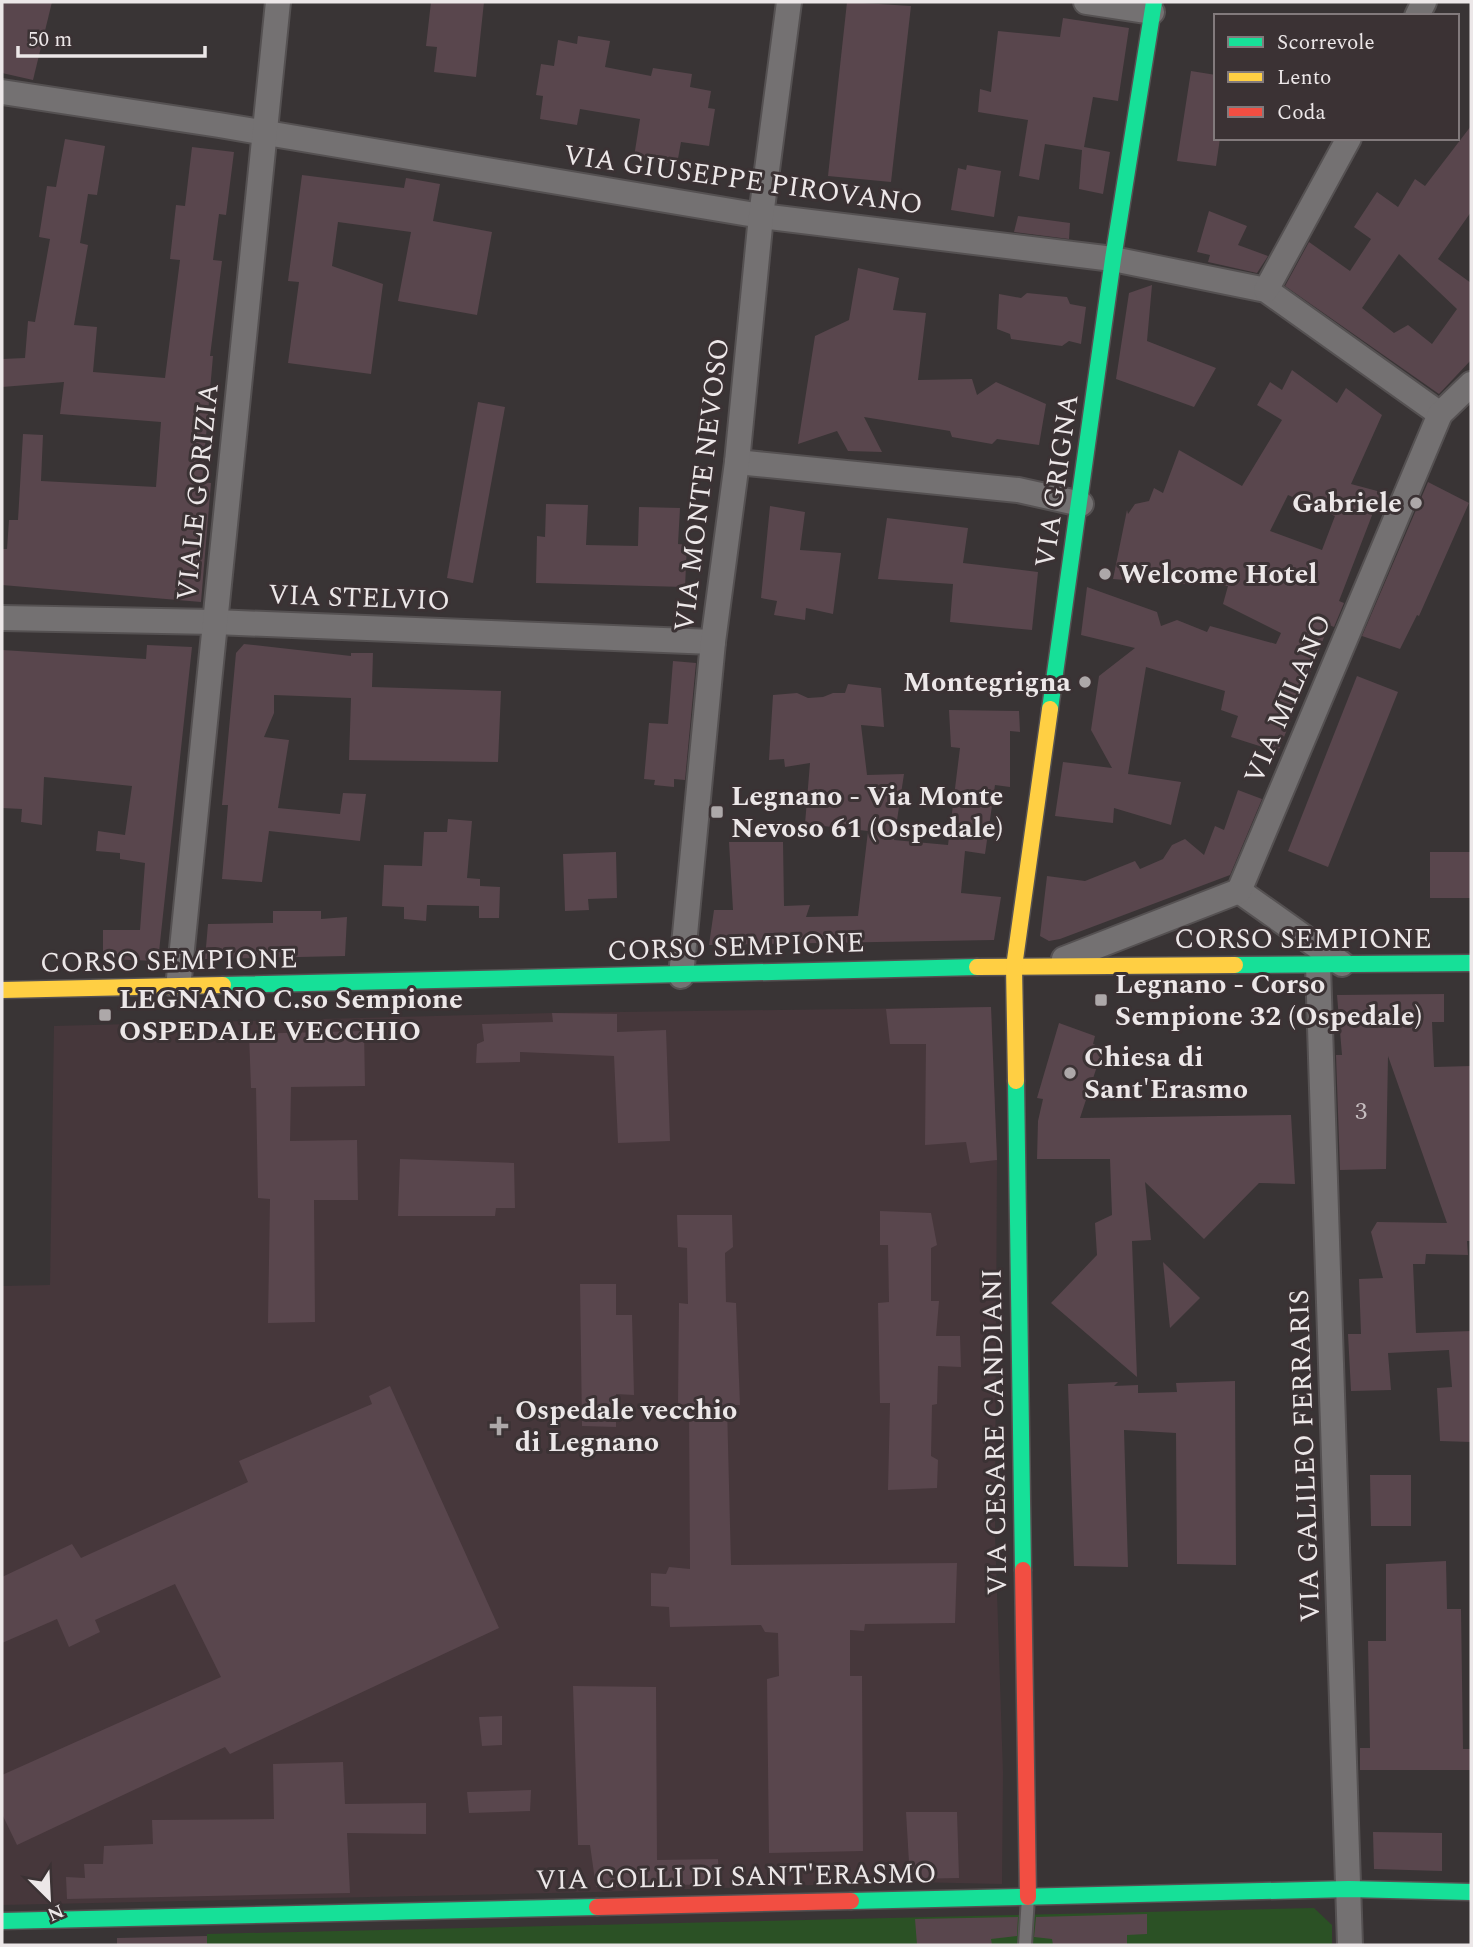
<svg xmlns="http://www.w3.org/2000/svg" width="1473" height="1947" font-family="Spectral,serif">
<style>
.built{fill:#46373b}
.green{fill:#2b5125}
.building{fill:#59464d;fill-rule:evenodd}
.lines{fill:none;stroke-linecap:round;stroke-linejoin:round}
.lane-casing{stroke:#555152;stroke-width:16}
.street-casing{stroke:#555152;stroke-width:28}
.fast-casing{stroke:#555152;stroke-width:19}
.slow-casing{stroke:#555152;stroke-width:19}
.jam-casing{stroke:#555152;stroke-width:19}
.lane{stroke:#747172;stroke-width:12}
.street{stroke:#747172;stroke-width:24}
.fast{stroke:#16e098;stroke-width:16}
.slow{stroke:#ffcf43;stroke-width:16}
.jam{stroke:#f24e42;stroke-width:16}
.poi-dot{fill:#ada8a9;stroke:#3b3234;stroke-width:2.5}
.labels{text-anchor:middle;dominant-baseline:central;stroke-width:6;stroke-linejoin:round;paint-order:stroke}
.number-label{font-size:24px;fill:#c7bfc1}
.street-label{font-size:28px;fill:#ece7e8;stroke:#3b3234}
.poi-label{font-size:28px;font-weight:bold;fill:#ece7e8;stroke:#3b3234;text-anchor:start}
</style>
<rect width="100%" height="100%" fill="#393435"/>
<path class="built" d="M991 1007 997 1160 995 1533 1003 1773 1002 1884 910 1882 596 1892 2 1905V1286L50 1285 54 1026 552 1013Z"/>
<path class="green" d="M1314 1908 1332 1925V1945H207V1934Z"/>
<g class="building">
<path d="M2 2H52L33 80 2 73Z"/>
<path d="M431 2H484L476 77 434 72 437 47 426 46Z"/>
<path d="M847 2 911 6 891 182 828 176Z"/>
<path d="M1063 18 1129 28 1118 101 1093 97 1084 147 1110 152 1103 194 1079 189 1082 150 1045 144 1039 180 1019 176 1028 120 978 112 980 89 991 92 998 31 1060 37Z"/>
<path d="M578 36 610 41 605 67 651 76 653 68 692 74 690 87 711 91 708 108 715 109 709 146 681 142 677 164 634 157 640 119 580 109 577 125 540 119 543 96 536 95 541 64 554 66 558 40 577 44Z"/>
<path d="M1191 71 1216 75V138H1220L1216 166 1177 161Z"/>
<path d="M1471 126V212L1438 259 1471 283V360L1439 394 1285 286 1309 242 1350 271 1371 239 1354 227 1377 192 1398 207 1415 179 1425 186ZM1399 254 1457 309 1432 344 1408 325 1394 333 1362 308Z"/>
<path d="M65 139 105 146 97 195 88 194 80 243 88 245 74 325 97 327 93 372 165 378 180 260 170 259 176 205 185 206 192 147 234 152 226 215 219 214 213 260 222 261 210 356H213L202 482 211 483 201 602 2 585V549H7L9 520H18L23 434 43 435 41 481 156 487 161 422 60 414 64 382 2 387V359L25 358 28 321 35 322 50 239 39 237 47 186 56 187Z"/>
<path d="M967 165 1001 171 994 217 951 210 958 168 966 170Z"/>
<path d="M302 175 404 188 406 178 440 184 433 221 492 232 477 315 398 301 411 232 338 222 332 266 383 284 371 374 288 363 299 282 288 281Z"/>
<path d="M1209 211 1247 226 1238 245 1268 256 1257 273 1208 262 1210 255 1197 252Z"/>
<path d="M1018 216 1070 223 1069 239 1014 232Z"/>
<path d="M858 268 899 278 893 310 926 313 918 380 972 379 977 395 996 382 1046 404 1039 445 997 439 992 444 952 437 950 431 864 417 882 452 848 451 837 431 798 444 815 336 849 320Z"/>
<path d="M1152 285 1147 341 1216 368 1194 407 1116 379 1129 293Z"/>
<path d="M1027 293 1067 297 1070 304 1086 307 1081 344 1069 341 1062 346 1011 339 1010 334 997 329 999 294 1021 298Z"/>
<path d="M1292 370 1337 403 1346 388 1382 415 1351 484 1381 492 1339 601 1344 603 1334 627 1329 625 1278 752 1231 737 1238 716 1221 710 1225 691 1146 667 1128 774 1181 782 1171 825 1114 808 1113 823 1055 816 1063 762 1112 768 1091 730 1099 676 1135 648 1081 635 1087 587 1157 612 1161 626 1177 620 1207 632 1210 626 1276 644 1281 633 1223 604 1228 586 1183 584 1142 563 1137 581 1113 579 1127 510 1128 514 1135 504 1149 501 1154 488 1163 493 1179 450 1242 486 1282 420 1257 405 1270 382 1282 390ZM1288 495 1335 516 1322 550 1270 531Z"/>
<path d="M478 402 505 407 473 583 447 578Z"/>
<path d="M1428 482 1469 503 1419 616 1417 615 1400 649 1362 636Z"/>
<path d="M546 504 588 505 586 545 638 546 639 507 680 508 678 544 687 545 685 587 536 583 537 536 545 537Z"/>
<path d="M770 506 805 512 800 550 841 553 833 614 806 608 805 620 774 615 777 601 761 598Z"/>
<path d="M887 518 968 528 963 563 1038 572 1032 630 950 622 953 584 878 579Z"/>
<path d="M244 644 351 656V653H373L372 687 501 691 498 762 349 760 351 698 274 695V713L264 737 289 740 278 808 340 814 343 793 366 794 360 841 269 831 262 882 222 879 228 805H222L236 653Z"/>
<path d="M147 645 192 647 158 961 103 959V930H140L145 863 120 859V853L96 851 98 831 125 835 132 786 44 777 42 825 21 822 22 809 2 808V650L146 659Z"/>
<path d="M673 661 696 663 685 780 674 779V787L654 785 655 780 644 779 649 723 668 724Z"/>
<path d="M1357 676 1398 692 1328 867 1288 851Z"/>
<path d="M848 684 881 688 884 727 861 725 867 775 904 774 894 840 948 845 960 748 951 747 949 710 1019 711 1020 732 1010 731V787L995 785 985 854 965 851 961 893 1001 897 994 940 709 945 714 910H733L729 842H783L784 906 810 905 806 917 858 916 868 831 805 824 810 763 785 767 784 759 769 760 773 695 797 693 808 698 823 697 833 693H845Z"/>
<path d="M1238 790 1262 799 1230 875 1060 939 1049 941 1040 936 1047 876 1085 881 1135 861 1140 869 1163 859 1172 845 1185 839 1204 855 1215 826 1224 830Z"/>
<path d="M448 819 472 821 467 878 480 879V886L500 887 499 918H479V906L427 905 426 921 404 919V907L382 906 384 865 422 866 424 832H447Z"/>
<path d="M616 852 617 898 588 899 589 910 565 911 563 854Z"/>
<rect x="1430" y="852" width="41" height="46"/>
<path d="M273 911H321V919L347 917 345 956 205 959 208 924 273 923Z"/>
<path d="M1444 994V1022H1432L1434 1067 1471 1066V1241H1467L1468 1255 1426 1254 1425 1264H1413L1416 1333 1471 1331V1442L1440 1441 1437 1388 1452 1387 1449 1350 1388 1353 1391 1390 1351 1391 1348 1334H1361L1359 1279 1383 1278 1371 1232 1377 1222 1447 1223 1388 1056 1386 1169 1340 1170 1336 1055H1342L1337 995Z"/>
<path d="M991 1007 997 1160 970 1163 966 1142 925 1145 926 1044H890L886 1009Z"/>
<path d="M552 1013 617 1014V1032L666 1030 670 1141 618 1143 614 1056 520 1052V1062L476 1063 477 1044 484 1041 482 1024 553 1022Z"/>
<path d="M1059 1023 1095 1036 1093 1044 1103 1048 1080 1118 1291 1115 1295 1184 1259 1183 1204 1239 1145 1182 1151 1240 1132 1241 1137 1377 1051 1303 1097 1255 1095 1223 1112 1215 1110 1159H1037L1038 1121 1043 1099 1037 1098Z"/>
<path d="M364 1031 365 1086 291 1087 290 1141 357 1140 358 1200H314L315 1322 268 1323 270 1199 258 1198 256 1088H251L249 1034Z"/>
<path d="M400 1159 514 1163 515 1208H496L495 1216H398Z"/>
<path d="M880 1211 931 1213 937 1245 931 1248V1301H939L936 1336H960L961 1367 938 1366 937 1404 932 1405 931 1456 938 1460 937 1488 888 1490 890 1403H880L878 1303 889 1302 888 1245H880Z"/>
<path d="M677 1215H732L733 1247 725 1253 726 1302 736 1303 740 1405H727L731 1565 957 1563 955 1623 865 1624 864 1631 850 1630V1676H862L863 1851 769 1853 767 1679 779 1676 778 1633 765 1632 761 1625 670 1627 669 1607 651 1606V1573L666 1574 669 1567 690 1569 689 1404 678 1405 679 1303 688 1304 687 1248 678 1247Z"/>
<path d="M1163 1262 1200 1298 1170 1328Z"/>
<path d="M580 1284H616V1315H632L634 1395 616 1394V1427L582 1426Z"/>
<path d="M1235 1381 1236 1565 1177 1564 1176 1433 1124 1430 1128 1567 1074 1566 1068 1384 1118 1382 1114 1386 1138 1385V1393L1177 1392 1176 1383Z"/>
<path d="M390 1386 499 1628 230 1754 225 1747 17 1845 2 1814V1775L221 1677 175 1584 95 1620 100 1632 69 1647 57 1619 2 1643V1577L72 1544 81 1558 248 1482 239 1461 372 1404 369 1396Z"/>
<path d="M1370 1475H1411V1526H1371Z"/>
<path d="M1446 1561 1447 1609H1461L1463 1749H1471V1770H1360V1748H1370L1368 1641H1386V1564Z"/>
<path d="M573 1686 656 1687 657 1860 718 1859 719 1884 596 1887 590 1845H578Z"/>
<path d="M502 1716V1745L482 1746 479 1717Z"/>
<path d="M343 1762 345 1804 426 1803V1834L347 1833 350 1893 67 1899 66 1877 85 1878 84 1864H103L104 1846 153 1844 152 1820 274 1819 273 1764Z"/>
<path d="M531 1790 530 1811 469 1813 467 1792Z"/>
<path d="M906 1812H957L959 1878 910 1879Z"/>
<path d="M1373 1832 1442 1833V1871L1374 1869Z"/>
<path d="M1147 1914V1934L1127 1935V1945H1053L1052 1939 1034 1937 1036 1917Z"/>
<path d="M1018 1917 1017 1936 991 1939 992 1945H917L915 1919Z"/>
<path d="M207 1936V1945H117V1938Z"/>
</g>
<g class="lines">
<defs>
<path id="lane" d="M1025 1945 1028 1897"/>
<g id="street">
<path d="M1086 2 1152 12"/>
<path d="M1417 16 1424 2"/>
<path d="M2 92 219 125 761 216 1113 259 1266 290 1440 414"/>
<path d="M1266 290 1349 138"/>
<path d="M737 462 1018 490 1081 504"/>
<path d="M2 618 215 622 713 642"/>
<path d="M1239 891 1342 964"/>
<path d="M1064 959 1239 891 1440 414 1471 384"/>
<path d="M1318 966 1350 1945"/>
<path d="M681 976 713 642 737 462 761 216 789 2"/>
<path d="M178 988 278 2"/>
</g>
<g id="fast">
<path d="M1050 709 1113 259 1154 2"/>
<path d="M1235 965 1471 963"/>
<path d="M223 985 977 967"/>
<path d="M1016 1081 1023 1570"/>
<path d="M851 1901 1349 1889 1471 1892"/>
<path d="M2 1921 597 1907"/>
</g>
<g id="slow">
<path d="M977 967 1235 965"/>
<path d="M2 990 223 985"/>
<path d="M1016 1081 1014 967 1050 709"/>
</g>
<g id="jam">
<path d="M1023 1570 1028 1897"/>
<path d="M597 1907 851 1901"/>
</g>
</defs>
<use href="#lane" class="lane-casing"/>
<use href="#street" class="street-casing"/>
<use href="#fast" class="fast-casing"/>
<use href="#slow" class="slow-casing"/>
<use href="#jam" class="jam-casing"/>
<use href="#lane" class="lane"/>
<use href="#street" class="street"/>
<use href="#fast" class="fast"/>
<use href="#slow" class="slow"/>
<use href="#jam" class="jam"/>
</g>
<g class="poi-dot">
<circle cx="1416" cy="503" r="7"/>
<circle cx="1105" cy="574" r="7"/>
<circle cx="1085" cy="682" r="7"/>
<rect x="710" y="805" width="14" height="14" rx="3.5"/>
<rect x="1094" y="993" width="14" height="14" rx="3.5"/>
<rect x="98" y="1008" width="14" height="14" rx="3.5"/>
<circle cx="1070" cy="1073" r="7"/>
<path d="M495.5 1415.5h7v7h7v7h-7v7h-7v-7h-7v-7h7z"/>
</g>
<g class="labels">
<g class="number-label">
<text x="1361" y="1112">3</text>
</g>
<g class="street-label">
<text transform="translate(743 180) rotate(8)">VIA GIUSEPPE PIROVANO</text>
<text transform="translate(1057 481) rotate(-82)">VIA GRIGNA</text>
<text transform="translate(702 485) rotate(-83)">VIA MONTE NEVOSO</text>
<text transform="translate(198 492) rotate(-84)">VIALE GORIZIA</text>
<text transform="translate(359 598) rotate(2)">VIA STELVIO</text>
<text transform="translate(1288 699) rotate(-67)">VIA MILANO</text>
<text x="1303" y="939">CORSO SEMPIONE</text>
<text transform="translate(736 947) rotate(-2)">CORSO SEMPIONE</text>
<text transform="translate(169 961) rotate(-1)">CORSO SEMPIONE</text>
<text transform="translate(995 1432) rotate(-91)">VIA CESARE CANDIANI</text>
<text transform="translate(1305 1456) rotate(-92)">VIA GALILEO FERRARIS</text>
<text transform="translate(736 1877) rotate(-1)">VIA COLLI DI SANT'ERASMO</text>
</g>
<g class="poi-label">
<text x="1402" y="503" text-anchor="end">Gabriele</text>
<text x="1119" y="574">Welcome Hotel</text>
<text x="1071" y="682" text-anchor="end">Montegrigna</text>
<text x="731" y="796">Legnano - Via Monte<tspan x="731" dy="32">Nevoso 61 (Ospedale)</tspan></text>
<text x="1115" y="984">Legnano - Corso<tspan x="1115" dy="32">Sempione 32 (Ospedale)</tspan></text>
<text x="119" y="999">LEGNANO C.so Sempione<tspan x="119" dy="32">OSPEDALE VECCHIO</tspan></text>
<text x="1084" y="1057">Chiesa di<tspan x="1084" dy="32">Sant'Erasmo</tspan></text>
<text x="515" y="1410">Ospedale vecchio<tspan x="515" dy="32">di Legnano</tspan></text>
</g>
</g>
<rect width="1473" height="1947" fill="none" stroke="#ece7e8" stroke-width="7"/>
<rect x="1214" y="14" width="245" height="126" fill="#3b3234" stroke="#827a7c" stroke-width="2"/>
<rect x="1228" y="37" width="35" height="10" fill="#16e098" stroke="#827a7c" stroke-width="2"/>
<text x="1277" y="49" font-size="21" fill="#ece7e8">Scorrevole</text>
<rect x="1228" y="72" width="35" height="10" fill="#ffcf43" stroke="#827a7c" stroke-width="2"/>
<text x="1277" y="84" font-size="21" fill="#ece7e8">Lento</text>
<rect x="1228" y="107" width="35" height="10" fill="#f24e42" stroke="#827a7c" stroke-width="2"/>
<text x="1277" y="119" font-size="21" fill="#ece7e8">Coda</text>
<g transform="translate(49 1898) rotate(156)" stroke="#3b3234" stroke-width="5" paint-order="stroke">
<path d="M0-5L12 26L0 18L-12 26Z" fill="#ece7e8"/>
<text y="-10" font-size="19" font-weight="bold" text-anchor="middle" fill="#ece7e8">N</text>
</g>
<path d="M18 46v10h187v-10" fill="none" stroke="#ece7e8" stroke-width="3.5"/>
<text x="28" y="46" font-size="21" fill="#ece7e8" stroke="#3b3234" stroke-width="5" paint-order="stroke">50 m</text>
</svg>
